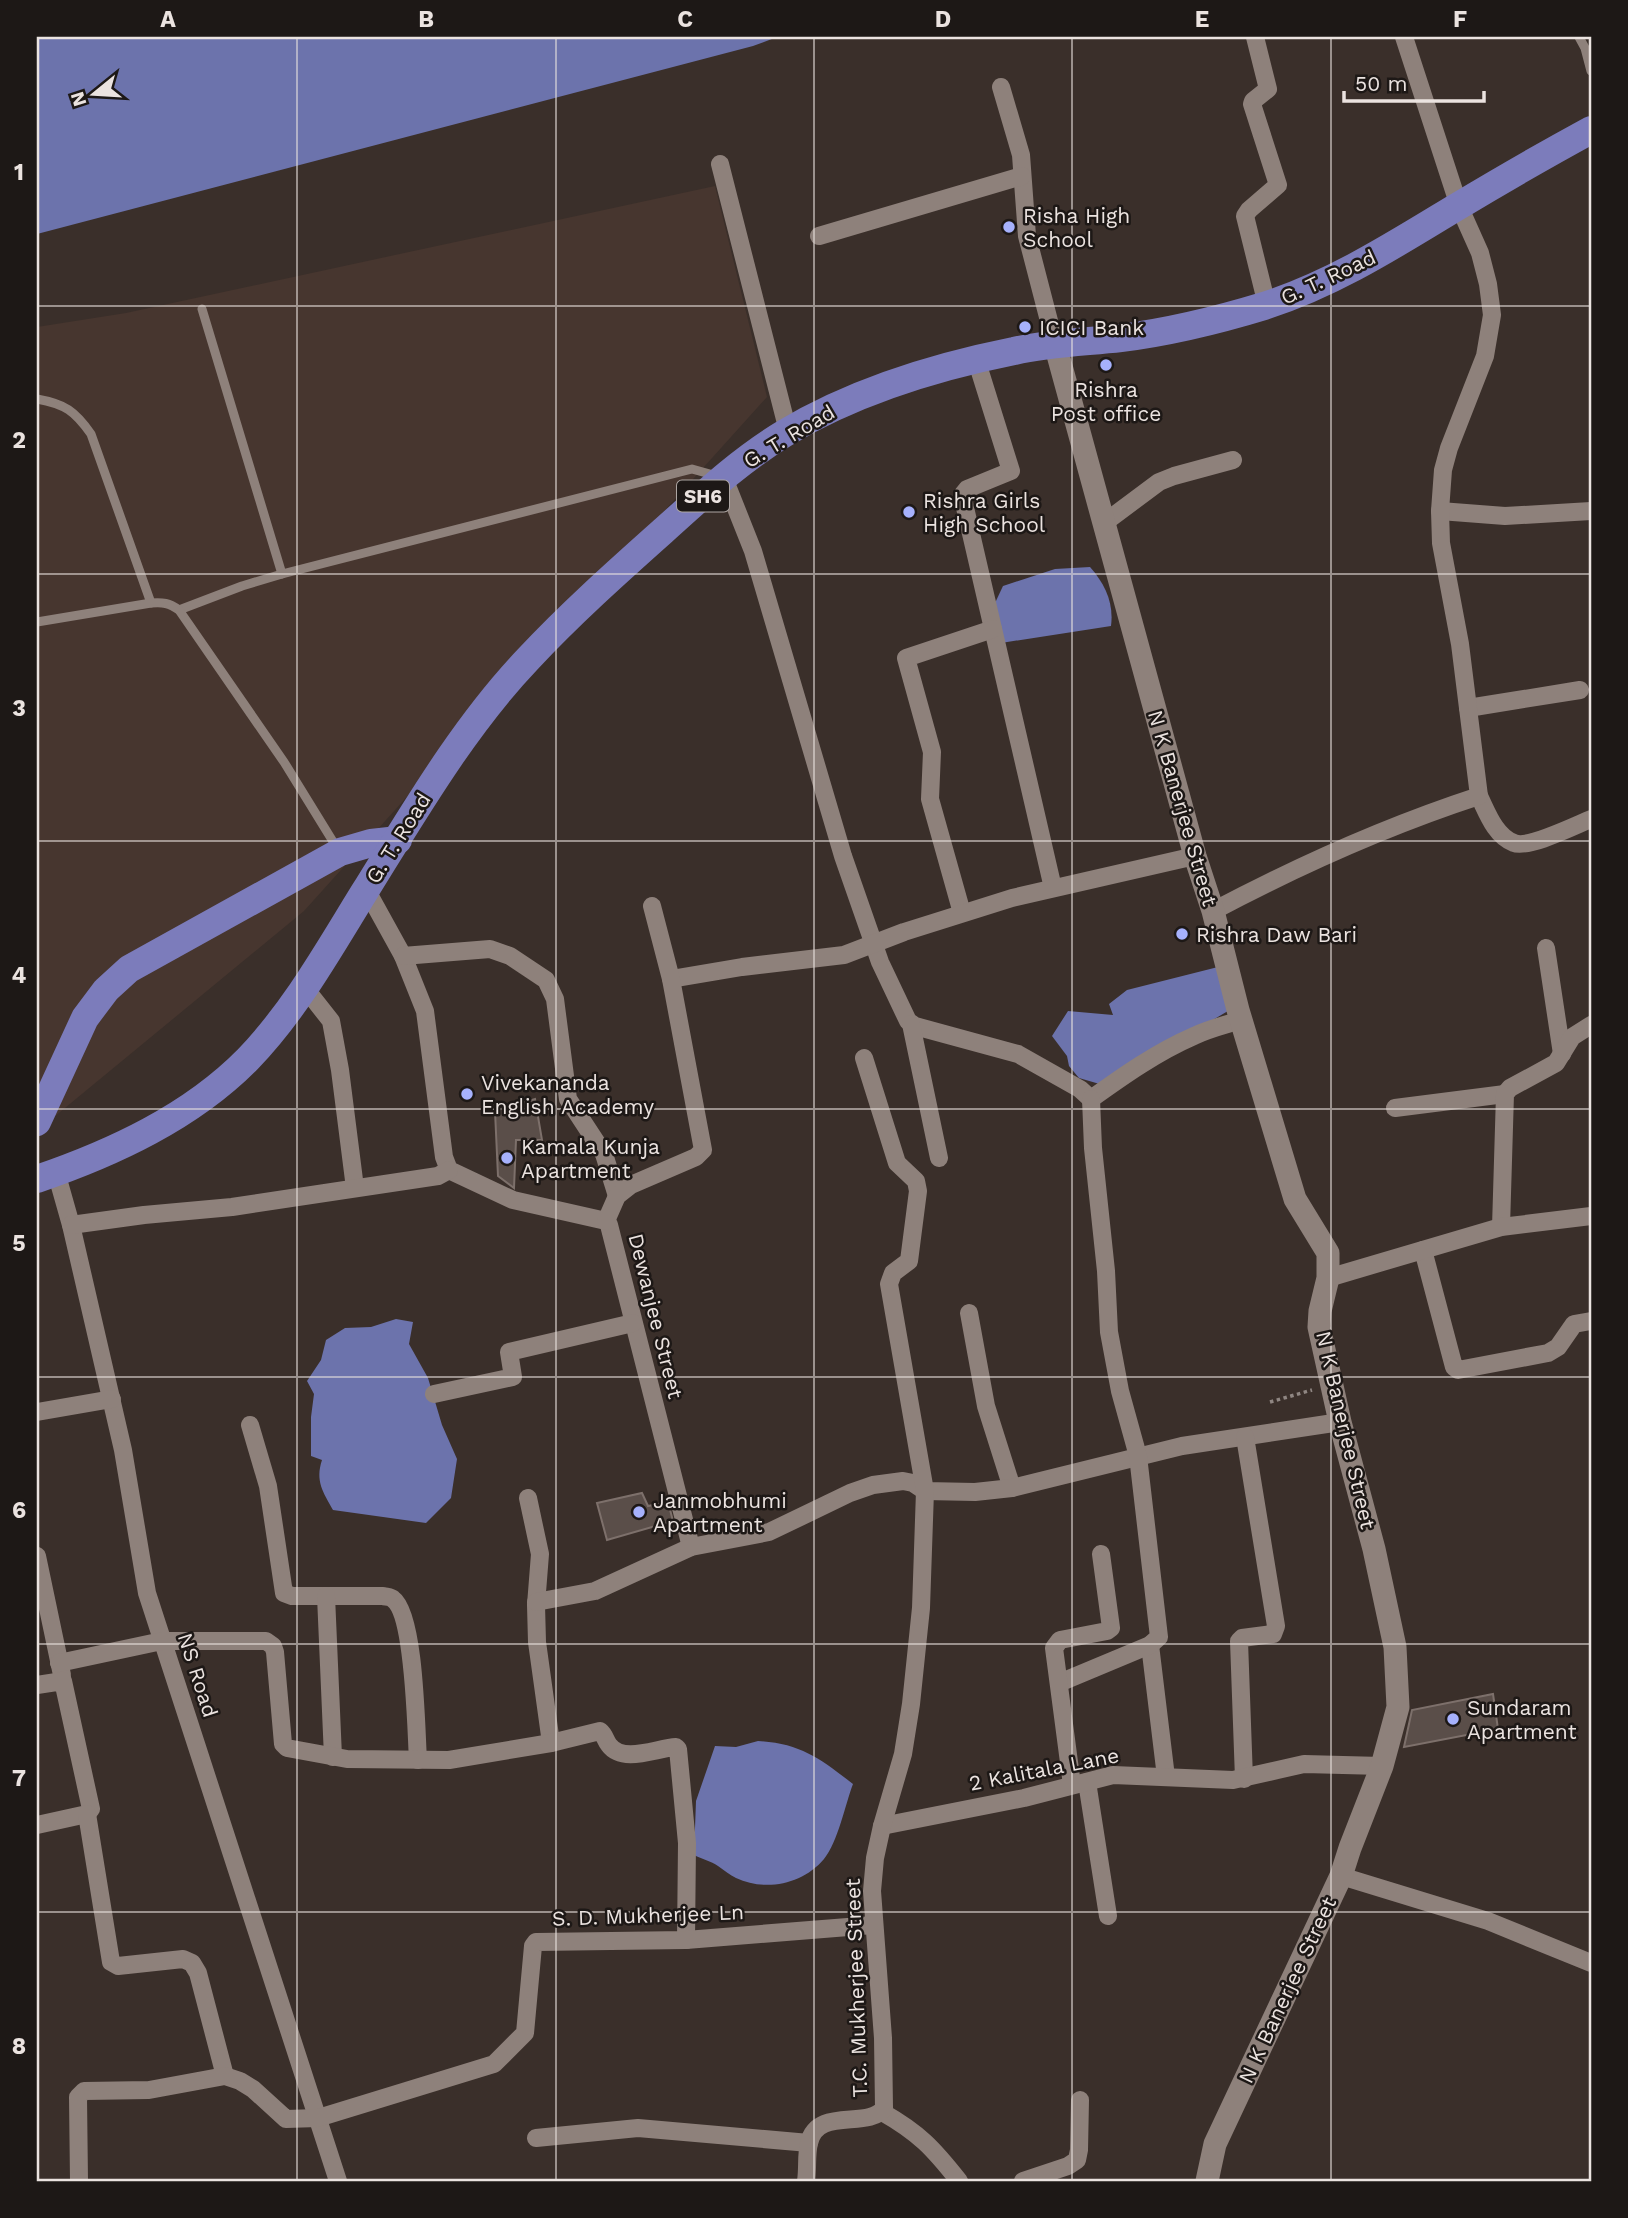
<svg xmlns="http://www.w3.org/2000/svg" width="1628" height="2218" font-family="'Work Sans',sans-serif">
<style>
.built{fill:#47362f}
.water{fill:#6c73ac}
.building{fill:#5a4e49;stroke:#7d706b;stroke-width:2}
.lines{fill:none;stroke-linecap:round;stroke-linejoin:round}
.path{stroke:#8f8682;stroke-width:3.5;stroke-dasharray:3.5 3.5;stroke-linecap:butt}
.service{stroke:#8e817b;stroke-width:9}
.minor{stroke:#8e817b;stroke-width:18}
.tertiary{stroke:#8e817b;stroke-width:23}
.primary{stroke:#7c7cbb;stroke-width:28}
.grid{fill:none;stroke:#ebe3e0;stroke-width:2;stroke-opacity:0.55}
.poi-dot{fill:#a6b1fc;stroke:#1d1816;stroke-width:2.5}
.labels{text-anchor:middle;dominant-baseline:central;stroke-width:5;stroke-linejoin:round;paint-order:stroke}
.shield{fill:#1d1816;stroke:#ada6a3;stroke-width:2}
.shield-label{font-size:19px;font-weight:bold;fill:#ebe3e0}
.poi-label{font-size:21px;fill:#ebe3e0;stroke:#1d1816;text-anchor:start}
.street-label{font-size:21px;fill:#ebe3e0;stroke:#1d1816}
.neatline{fill:none;stroke:#ebe3e0;stroke-width:2.5}
.grid-label{font-size:23px;text-anchor:middle;font-weight:bold;fill:#ebe3e0}
</style>
<rect width="100%" height="100%" fill="#3a2f2a"/>
<path class="built" d="M715 186 767 397 304 911 37 1131V327L126 313Z"/>
<g class="water">
<path d="M37 37H777L753 46 37 234Z"/>
<path d="M1090 567C1105 584 1114 603 1111 626L1001 643 995 603 1003 586 1055 569Z"/>
<path d="M1218 967 1233 1008 1103 1085 1079 1078 1069 1066 1067 1056 1052 1036 1068 1011 1113 1015 1109 1004 1127 990Z"/>
<path d="M396 1319 413 1322 409 1344 428 1378 442 1425 457 1459 451 1498 426 1523 333 1510C323 1492 315 1481 322 1460L311 1456V1417L314 1394 307 1381 321 1360 326 1340 345 1328 371 1327Z"/>
<path d="M758 1741C800 1743 821 1759 853 1784 845 1805 838 1842 824 1859 803 1884 766 1892 736 1878 730 1875 724 1870 718 1866 711 1861 702 1859 694 1855L696 1801 715 1746 736 1747Z"/>
</g>
<g class="building">
<path d="M535 1099 542 1140H516L514 1188 498 1176 495 1111Z"/>
<path d="M642 1493 648 1506 668 1502 673 1521 607 1540 597 1503Z"/>
<path d="M1493 1694 1498 1729 1404 1747 1412 1710Z"/>
</g>
<g class="lines">
<path class="path" d="M1270 1402 1312 1390"/>
<g class="service">
<path d="M1579 37 1585 48 1591 71"/>
<path d="M202 309 282 574"/>
<path d="M37 399C65 404 75 411 91 434L151 603"/>
<path d="M179 610 242 586 282 574 692 469 717 476"/>
<path d="M37 622 151 603C163 602 169 603 179 610L284 762 337 848"/>
</g>
<g class="minor">
<path d="M1255 37 1268 89 1253 101 1252 104 1278 185 1249 210 1245 216 1267 305"/>
<path d="M1001 87 1021 155 1027 236 1055 344"/>
<path d="M720 164 788 431"/>
<path d="M819 236 1022 176"/>
<path d="M976 359 1011 471 967 489 963 494V499L1053 888"/>
<path d="M724 478 753 551 843 856 880 962 908 1021 915 1026 1018 1054 1080 1089 1091 1099C1123 1076 1157 1052 1194 1036 1208 1029 1225 1025 1241 1020"/>
<path d="M1440 511 1505 516 1591 511"/>
<path d="M1104 523 1159 482 1174 476 1233 460"/>
<path d="M1468 708 1580 690"/>
<path d="M1479 796C1487 812 1495 836 1514 843 1528 849 1576 825 1591 819"/>
<path d="M366 889 403 956 425 1011 444 1157 449 1170 513 1200 606 1221 609 1225 691 1547"/>
<path d="M1213 911C1298 866 1387 826 1479 796L1460 644 1441 543 1440 511 1443 470 1449 448 1485 356 1492 315 1488 284 1480 253 1459 206 1404 37"/>
<path d="M962 913 930 799 932 752 906 658 993 629"/>
<path d="M1546 948 1562 1054"/>
<path d="M403 956 490 949 510 956 546 980 555 999 568 1099 604 1154 617 1196"/>
<path d="M671 979 742 967 844 955 904 932 1012 898 1195 856"/>
<path d="M305 988 331 1021 340 1070 355 1188"/>
<path d="M911 1024 939 1158"/>
<path d="M1395 1108 1505 1094"/>
<path d="M56 1172 71 1225 123 1450 147 1593 338 2181"/>
<path d="M606 1221 617 1196 631 1185 696 1157 703 1150 671 979 652 906"/>
<path d="M71 1225 144 1215 232 1207 438 1176 449 1170"/>
<path d="M1501 1227 1505 1094 1510 1088 1556 1063 1572 1037 1591 1025"/>
<path d="M1423 1250 1454 1367 1458 1370 1548 1353 1558 1347 1574 1324 1591 1321"/>
<path d="M1328 1278 1501 1227 1591 1216"/>
<path d="M969 1313 986 1406 1012 1488"/>
<path d="M434 1394 513 1377 509 1352 633 1323"/>
<path d="M37 1412 112 1399"/>
<path d="M250 1425 268 1486 284 1593 292 1596H383C387 1597 391 1597 393 1599 415 1615 416 1731 418 1760"/>
<path d="M528 1498 540 1554 536 1605 537 1642 551 1743"/>
<path d="M37 1556 62 1675"/>
<path d="M326 1596 333 1757"/>
<path d="M536 1602 595 1591 691 1547 769 1532 850 1493 873 1485 903 1481 913 1483 925 1491 975 1492 1012 1488 1182 1446 1340 1422"/>
<path d="M1150 1645 1166 1777"/>
<path d="M59 1663 162 1641H266L273 1646 275 1652 283 1744 287 1748 347 1759 449 1760 551 1743 600 1731C605 1735 605 1740 609 1745 623 1764 657 1748 676 1747L678 1749 687 1843 686 1940"/>
<path d="M1059 1683 1150 1645 1159 1637 1138 1456 1120 1391 1109 1332 1106 1271 1093 1148 1091 1099"/>
<path d="M37 1685 63 1681 91 1809 87 1814 37 1825"/>
<path d="M1244 1779 1239 1641 1242 1638 1273 1634 1276 1626 1245 1437"/>
<path d="M1087 1782 1108 1916"/>
<path d="M1072 1785 1054 1648 1060 1640 1107 1631 1111 1628 1101 1554"/>
<path d="M87 1814 111 1962 118 1966 183 1959 192 1963 198 1973 225 2076"/>
<path d="M882 1826 1024 1798 1113 1775 1233 1780 1304 1764 1382 1766"/>
<path d="M1341 1876 1488 1921 1591 1963"/>
<path d="M882 2112C919 2133 933 2148 959 2181"/>
<path d="M536 2138 638 2128 809 2143"/>
<path d="M79 2181 78 2097 84 2091 149 2090 225 2076 240 2081 253 2089 286 2119 318 2118 494 2064 525 2033 533 1946 536 1942 686 1940 873 1925"/>
<path d="M806 2181C808 2169 806 2155 809 2143 817 2106 869 2130 884 2108L883 2038 872 1891 875 1858 882 1826 903 1754 911 1704 921 1608 925 1491 889 1284 893 1273 909 1261 918 1191 916 1181 897 1163 864 1058"/>
<path d="M1023 2181 1068 2166 1077 2160 1079 2150 1080 2100"/>
</g>
<path class="tertiary" d="M1055 344 1195 856 1213 911 1238 1010 1295 1199 1328 1253V1278L1320 1311 1319 1327 1340 1422 1374 1549 1395 1647 1398 1707 1382 1766 1350 1848 1341 1876 1215 2144 1207 2181"/>
<g class="primary">
<path d="M37 1122 85 1018 106 990 129 969 340 852 371 843 398 840"/>
<path d="M37 1179C113 1153 191 1117 248 1059 296 1009 329 949 365 891 414 812 464 726 528 659 570 614 617 572 663 531 702 496 740 460 785 433 855 391 934 367 1014 351 1049 343 1085 342 1121 338 1169 332 1218 320 1264 306 1333 284 1394 245 1455 208 1500 181 1545 155 1591 130"/>
</g>
</g>
<path class="grid" d="M297 37V2181M556 37V2181M814 37V2181M1072 37V2181M1331 37V2181M37 306H1591M37 574H1591M37 841H1591M37 1109H1591M37 1377H1591M37 1644H1591M37 1912H1591"/>
<g class="poi-dot">
<circle cx="1009" cy="227" r="7"/>
<circle cx="1025" cy="327" r="7"/>
<circle cx="1106" cy="365" r="7"/>
<circle cx="909" cy="512" r="7"/>
<circle cx="1182" cy="934" r="7"/>
<circle cx="467" cy="1094" r="7"/>
<circle cx="507" cy="1158" r="7"/>
<circle cx="639" cy="1512" r="7"/>
<circle cx="1453" cy="1719" r="7"/>
</g>
<g class="labels">
<rect class="shield" x="677" y="480.5" width="52" height="31" rx="5"/>
<g class="shield-label">
<text x="703" y="496">SH6</text>
</g>
<g class="poi-label">
<text x="1023" y="215">Risha High<tspan x="1023" dy="24">School</tspan></text>
<text x="1039" y="327">ICICI Bank</text>
<text x="1106" y="389" text-anchor="middle">Rishra<tspan x="1106" dy="24">Post office</tspan></text>
<text x="923" y="500">Rishra Girls<tspan x="923" dy="24">High School</tspan></text>
<text x="1196" y="934">Rishra Daw Bari</text>
<text x="481" y="1082">Vivekananda<tspan x="481" dy="24">English Academy</tspan></text>
<text x="521" y="1146">Kamala Kunja<tspan x="521" dy="24">Apartment</tspan></text>
<text x="653" y="1500">Janmobhumi<tspan x="653" dy="24">Apartment</tspan></text>
<text x="1467" y="1707">Sundaram<tspan x="1467" dy="24">Apartment</tspan></text>
</g>
<g class="street-label">
<text transform="translate(1328 277) rotate(-25)">G. T. Road</text>
<text transform="translate(789 436) rotate(-31)">G. T. Road</text>
<text transform="translate(1183 808) rotate(74)">N K Banerjee Street</text>
<text transform="translate(398 838) rotate(-58)">G. T. Road</text>
<text transform="translate(656 1316) rotate(76)">Dewanjee Street</text>
<text transform="translate(1346 1430) rotate(77)">N K Banerjee Street</text>
<text transform="translate(198 1675) rotate(72)">NS Road</text>
<text transform="translate(1044 1769) rotate(-11)">2 Kalitala Lane</text>
<text transform="translate(648 1915) rotate(-2)">S. D. Mukherjee Ln</text>
<text transform="translate(856 1988) rotate(-92)">T.C. Mukherjee Street</text>
<text transform="translate(1287 1990) rotate(-65)">N K Banerjee Street</text>
</g>
</g>
<rect width="1628" height="2218" fill="none" stroke="#1d1816" stroke-width="77"/>
<g transform="translate(94 94) rotate(252)" stroke="#1d1816" stroke-width="5" paint-order="stroke">
<path d="M0-5L12 26L0 18L-12 26Z" fill="#ebe3e0"/>
<text y="-10" font-size="19" font-weight="bold" text-anchor="middle" fill="#ebe3e0">N</text>
</g>
<path d="M1344 91v10h140v-10" fill="none" stroke="#ebe3e0" stroke-width="3.5"/>
<text x="1355" y="91" font-size="21" fill="#ebe3e0" stroke="#1d1816" stroke-width="5" paint-order="stroke">50 m</text>
<rect x="38" y="38" width="1552" height="2142" class="neatline"/>
<g class="grid-label">
<text x="168" y="27">A</text>
<text x="426" y="27">B</text>
<text x="685" y="27">C</text>
<text x="943" y="27">D</text>
<text x="1202" y="27">E</text>
<text x="1460" y="27">F</text>
<text x="19" y="180">1</text>
<text x="19" y="448">2</text>
<text x="19" y="716">3</text>
<text x="19" y="983">4</text>
<text x="19" y="1251">5</text>
<text x="19" y="1518">6</text>
<text x="19" y="1786">7</text>
<text x="19" y="2054">8</text>
</g>
</svg>
